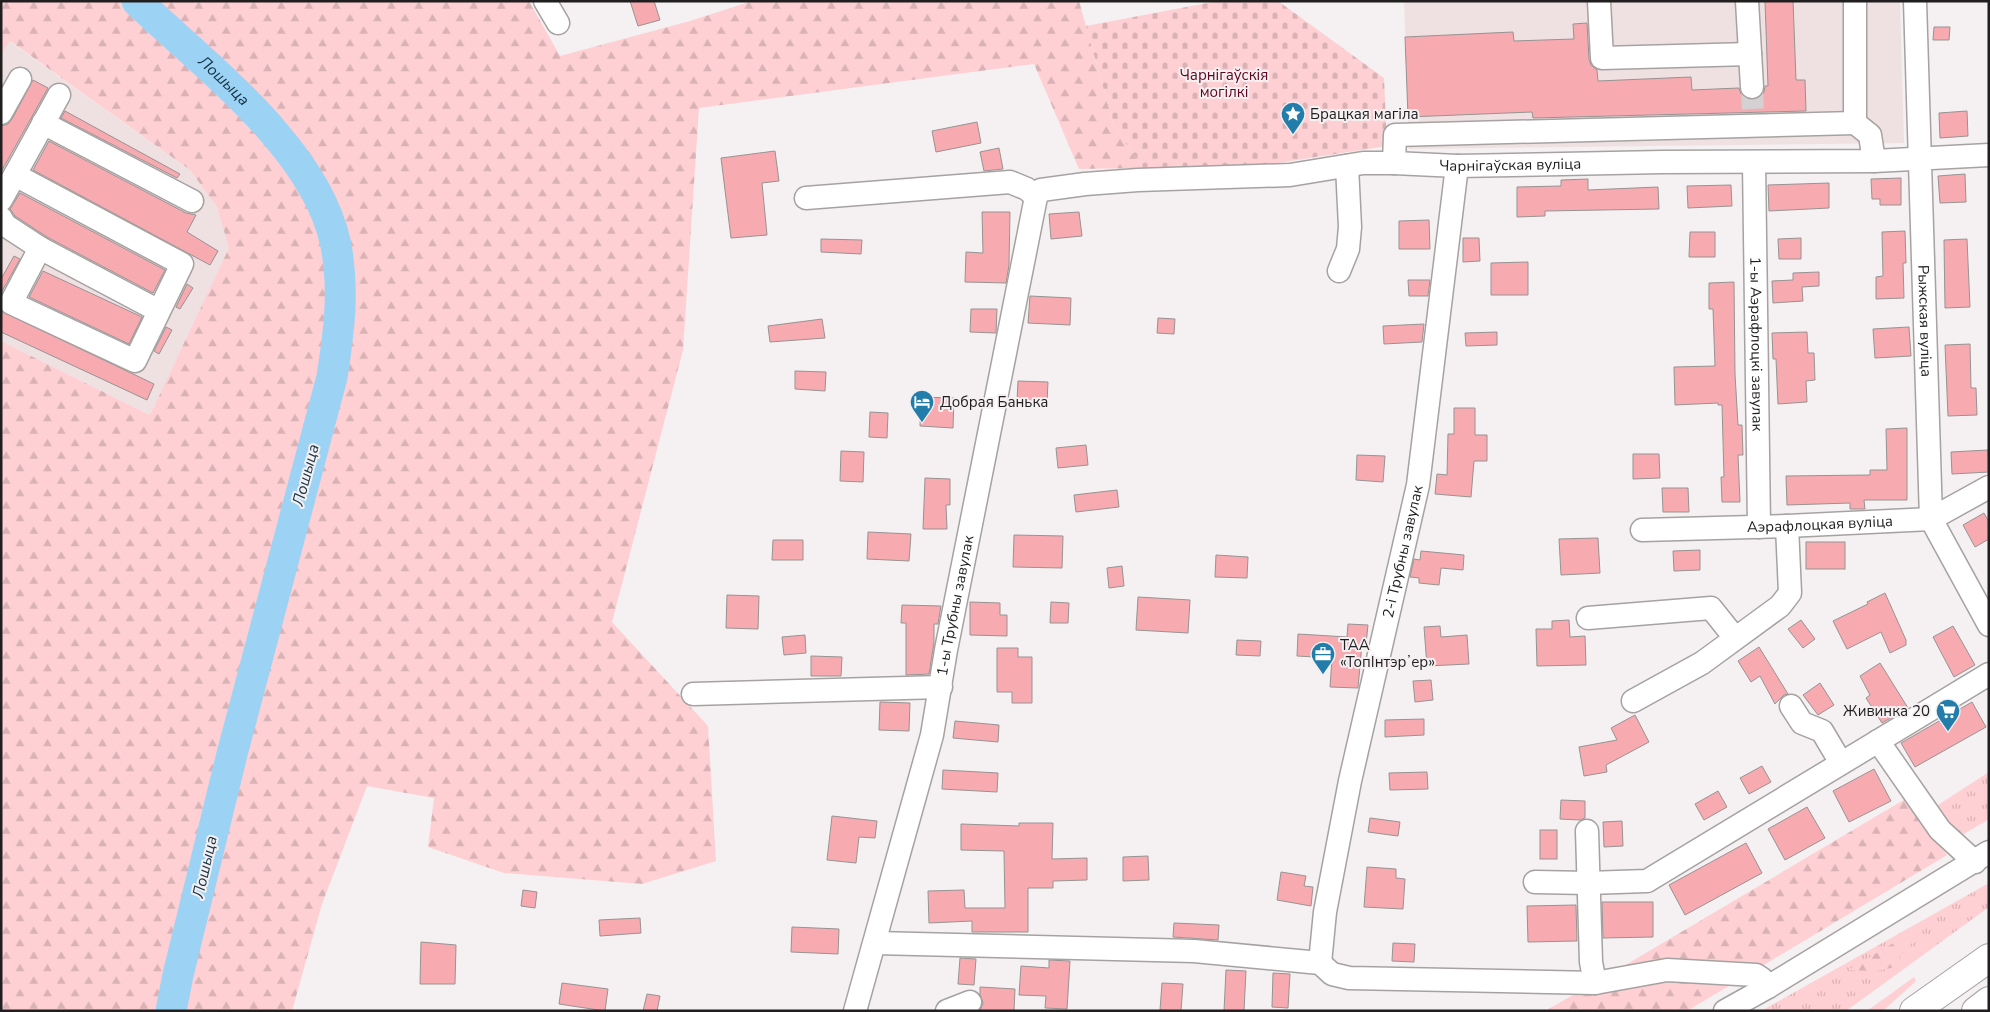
<svg xmlns="http://www.w3.org/2000/svg" width="1990" height="1012" font-family="'Nunito Sans',sans-serif">
<style>
.built{fill:#efe1e2}
.grass{fill:url(#grass-tufts)}
.forest{fill:url(#forest-firs)}
.cemetery{fill:url(#cemetery-stones)}
.lines{fill:none;stroke-linecap:round;stroke-linejoin:round}
.river{stroke:#9cd3f5;stroke-width:31}
.building{fill:#f8aab1;stroke:#979393}
.minor-tunnel{stroke:#d5d0d2;stroke-width:22;stroke-dasharray:22 11;stroke-linecap:butt}
.minor-casing{stroke:#a6a2a2;stroke-width:25}
.major-casing{stroke:#a6a2a2;stroke-width:30}
.minor{stroke:#fff;stroke-width:22}
.major{stroke:#fff;stroke-width:28}
.labels{text-anchor:middle;dominant-baseline:central;stroke-width:4;stroke-linejoin:round;paint-order:stroke}
.park-label{font-size:15px;fill:#630520;stroke:#f5f0f1}
.poi-label{font-size:15px;fill:#201e1f;stroke:#f5f0f1;text-anchor:start}
.street-label{font-size:15px;fill:#201e1f;stroke:#f5f0f1}
.water-label{font-size:16px;font-style:italic;fill:#143345;stroke:#f5f0f1}
</style>
<defs>
<pattern id="grass-tufts" width="24" height="20" patternUnits="userSpaceOnUse" patternTransform="scale(1.25)"><rect width="24" height="20" fill="#fed0d3"/><path d="M3 7l-1-3M5 7V3M7 7l1-3M15 17l-1-3M17 17v-4M19 17l1-3" fill="none" stroke="#d9b2b5"/></pattern>
<pattern id="forest-firs" width="22" height="20" patternUnits="userSpaceOnUse" patternTransform="scale(1.25)"><rect width="22" height="20" fill="#fed0d3"/><path d="M5 1l3.5 6h-7zM16 11l3.5 6h-7z" fill="#d9b2b5"/></pattern>
<pattern id="cemetery-stones" width="16" height="16" patternUnits="userSpaceOnUse" patternTransform="scale(1.25)"><rect width="16" height="16" fill="#fed0d3"/><path d="M2 7V4a2 2 0 0 1 4 0v3zM10 15v-3a2 2 0 0 1 4 0v3z" fill="#d9b2b5"/></pattern>
</defs>
<rect width="100%" height="100%" fill="#f5f0f1"/>
<g class="built">
<path d="M1404 1H1900L1904 143 1409 149Z"/>
<path d="M9 41 190 170 217 207 230 248 150 415 1 341V54Z"/>
</g>
<g class="grass">
<path d="M1989 772V819L1957 838 1938 805Z"/>
<path d="M1989 883V907L1846 1011H1761Z"/>
<path d="M1914 977 1916 981 1883 1011H1867Z"/>
</g>
<g class="forest">
<path d="M1 1H529L560 56 690 21 752 1H1079L1114 126 1143 168 1079 169 1034 64 699 108 683 350 612 622 708 726 716 861 642 884 504 873 428 847 434 798 367 786 322 904 292 1011H1V341L150 415 229 248 217 207 190 170 10 41 1 54Z"/>
<path d="M1907 798 1947 855 1687 1011H1545L1629 963Z"/>
<path d="M1923 931 1900 956 1896 967 1876 971 1848 970 1912 932Z"/>
</g>
<path class="cemetery" d="M1218 1H1278L1384 78 1387 146 1271 164 1143 168 1114 126 1086 26Z"/>
<g class="lines">
<path class="river" id="s1" d="M137 1C204 65 314 147 335 241 345 287 339 332 332 377L232 754 178 975 171 1011"/>
</g>
<g class="building">
<path d="M630 1H654L660 20 638 26Z"/>
<path d="M1765 1H1793L1796 80H1805L1806 111 1533 118 1532 112 1408 117 1405 37 1513 32 1514 41 1574 39 1573 24 1587 23 1589 59 1591 65 1597 70 1598 81 1691 77 1692 90 1739 88 1741 94 1746 98 1753 100 1760 98 1764 92 1765 86H1768Z"/>
<path d="M1934 27H1950L1949 40H1933Z"/>
<path d="M33 80 48 88 1 172V126L8 124 12 119Z"/>
<path d="M65 111 180 174 177 178 61 118Z"/>
<path d="M1967 111 1968 136 1940 138 1939 113Z"/>
<path d="M977 122 981 143 936 152 932 131Z"/>
<path d="M49 141 186 213 196 215 187 232 218 251 210 265 33 170Z"/>
<path d="M999 148 1003 169 984 171 980 152Z"/>
<path d="M775 151 779 181 762 183 767 235 731 238 721 158Z"/>
<path d="M1965 174 1966 202 1940 203 1938 176Z"/>
<path d="M1901 178V205H1880V199H1872L1871 179Z"/>
<path d="M1588 179V190L1658 187 1659 209 1545 211V216L1517 217V187L1561 186V180Z"/>
<path d="M1829 183V208L1769 211 1768 185Z"/>
<path d="M1731 185 1732 206 1688 208 1687 186Z"/>
<path d="M20 193 165 270 153 293 47 237 15 216 10 209Z"/>
<path d="M982 212H1010L1009 265 1006 283 965 282 966 252 983 253Z"/>
<path d="M1079 212 1082 236 1051 239 1049 214Z"/>
<path d="M1429 220 1430 249H1399V221Z"/>
<path d="M1905 231 1906 263H1903L1904 298 1876 299V277L1883 276 1882 232Z"/>
<path d="M1690 232H1715V257H1689Z"/>
<path d="M1463 238H1479L1480 261 1463 262Z"/>
<path d="M1801 238V259H1779L1778 239Z"/>
<path d="M821 239 862 240 861 254 821 252Z"/>
<path d="M1967 239 1970 307 1945 308 1944 240Z"/>
<path d="M14 256 20 259 1 293V279Z"/>
<path d="M1528 262V295H1491V263Z"/>
<path d="M43 271 142 317 129 344 29 297Z"/>
<path d="M1819 272V286L1802 287 1803 301 1773 303 1772 281 1793 280V273Z"/>
<path d="M1408 280H1430L1428 296H1409Z"/>
<path d="M1734 282 1735 374 1738 425H1742L1743 455H1738L1740 502H1722L1721 477H1724L1722 405H1718V403L1675 405 1674 367 1715 366 1713 309H1709V283Z"/>
<path d="M187 284 193 288 180 309 176 307Z"/>
<path d="M1030 296 1071 298 1070 325 1028 323Z"/>
<path d="M971 309H997L996 333 970 332Z"/>
<path d="M1 311 154 384 147 400 1 332Z"/>
<path d="M1158 318 1175 319 1174 334 1157 333Z"/>
<path d="M822 319 825 338 770 342 768 326Z"/>
<path d="M1424 324 1422 342 1384 344 1383 326Z"/>
<path d="M166 327 172 330 159 354 154 351Z"/>
<path d="M1909 327 1911 356 1875 358 1873 329Z"/>
<path d="M1497 332V345L1466 346 1465 333Z"/>
<path d="M1807 332 1808 353H1814L1815 380 1806 381 1807 402 1778 404 1776 359H1773L1772 333Z"/>
<path d="M1970 344 1971 388H1976L1977 415 1948 416 1945 345Z"/>
<path d="M795 371 826 372 825 391 795 389Z"/>
<path d="M1018 381 1048 382 1047 402 1017 401Z"/>
<path d="M921 397 954 398 953 428 920 426Z"/>
<path d="M1454 408H1475V435H1487V461H1474L1471 497 1435 494 1437 474 1447 475 1448 434H1454Z"/>
<path d="M870 412 888 413 887 438 869 437Z"/>
<path d="M1907 428V500H1864L1865 509H1850V503L1787 505 1786 476 1870 475V470H1887L1886 429Z"/>
<path d="M1086 445 1088 465 1058 468 1056 448Z"/>
<path d="M1988 450 1989 472 1952 474 1951 452Z"/>
<path d="M841 451 864 452 863 482 840 481Z"/>
<path d="M1633 454H1659L1660 478 1633 479Z"/>
<path d="M1357 455 1385 456 1383 482 1356 480Z"/>
<path d="M925 478 950 479V505H946L947 529H923Z"/>
<path d="M1662 488H1688L1689 512H1663Z"/>
<path d="M1117 490 1119 507 1076 512 1074 495Z"/>
<path d="M1984 513 1989 522V539L1975 547 1963 525Z"/>
<path d="M868 532 911 534 909 561 867 559Z"/>
<path d="M1014 535 1063 536 1062 568 1013 567Z"/>
<path d="M1598 538 1600 573 1561 575 1559 539Z"/>
<path d="M773 540H803V560H772Z"/>
<rect x="1806" y="542" width="39" height="27"/>
<path d="M1700 550V570L1674 571 1673 551Z"/>
<path d="M1421 551 1464 555 1463 570 1441 568 1439 585 1419 583V578L1410 577 1414 559 1420 560Z"/>
<path d="M1216 555 1248 557 1247 578 1215 577Z"/>
<path d="M1122 566 1124 586 1109 588 1107 568Z"/>
<path d="M1885 593 1906 640V645L1890 653 1881 632 1847 649 1833 621 1868 604 1867 602Z"/>
<path d="M727 595 759 596 758 629 726 628Z"/>
<path d="M1138 597 1190 600 1188 633 1136 630Z"/>
<path d="M970 602 1000 603V615H1007V636L970 635Z"/>
<path d="M1051 602 1069 603 1068 623H1050Z"/>
<path d="M902 605 941 606 938 624H934V643L929 674 906 675V623H901Z"/>
<path d="M1569 620 1570 637 1585 636 1586 665 1537 666 1536 629H1552V621Z"/>
<path d="M1801 620 1815 639 1803 648 1788 629Z"/>
<path d="M1348 624 1368 625 1366 644H1362L1358 688 1330 687 1332 658 1297 656 1298 634 1347 637Z"/>
<path d="M1440 626 1441 637 1467 635 1469 664 1427 666 1424 627Z"/>
<path d="M1953 626 1975 665 1954 677 1933 637Z"/>
<path d="M805 635 806 653 784 655 782 637Z"/>
<path d="M1237 640 1261 641 1260 656 1236 655Z"/>
<path d="M1759 647 1788 694 1784 695 1775 704 1760 676 1751 682 1738 661Z"/>
<path d="M997 648H1018V657H1032V703H1012V692H997Z"/>
<path d="M811 656 842 657 841 676H811Z"/>
<path d="M1880 663 1908 708 1882 723 1866 698 1870 695 1860 676Z"/>
<path d="M1431 680 1433 700 1415 702 1413 681Z"/>
<path d="M1820 683 1834 705 1818 715 1803 695Z"/>
<path d="M880 702 910 703 909 731 879 730Z"/>
<path d="M1972 702 1986 727 1915 767 1901 743Z"/>
<path d="M1635 715 1649 742 1606 765 1607 772 1584 776 1579 747 1617 740 1611 728Z"/>
<path d="M1424 719V735L1385 737V720Z"/>
<path d="M955 721 999 725 998 742 953 738Z"/>
<path d="M1762 766 1771 782 1749 794 1740 778Z"/>
<path d="M1874 769 1891 801 1849 822 1833 791Z"/>
<path d="M943 770 998 773 997 792 942 789Z"/>
<path d="M1427 772 1428 789 1390 790 1389 773Z"/>
<path d="M1718 791 1727 807 1704 820 1695 804Z"/>
<path d="M1561 800 1585 801V818L1580 820 1560 819Z"/>
<path d="M1807 807 1825 838 1785 860 1768 829Z"/>
<path d="M832 816 877 821 875 838 859 837 856 863 827 860Z"/>
<path d="M1370 818 1400 822 1398 836 1368 832Z"/>
<path d="M1622 821 1623 846 1604 847 1603 822Z"/>
<path d="M1019 823H1053L1052 859 1087 858V880L1053 881V888H1028V932H972V921L929 923 928 891 964 890 965 908H1005L1004 851 961 850V824L1019 826Z"/>
<rect x="1540" y="830" width="17" height="29"/>
<path d="M1746 843 1762 873 1685 915 1669 885Z"/>
<path d="M1148 856 1149 880 1123 881V857Z"/>
<path d="M1367 867 1396 869V878L1405 879 1403 909 1364 907Z"/>
<path d="M1281 872 1306 876 1304 886 1313 887 1311 906 1277 900Z"/>
<path d="M523 890 537 892 535 908 521 906Z"/>
<path d="M1602 902H1653V937L1603 938Z"/>
<path d="M1576 905 1577 941 1528 942 1527 906Z"/>
<path d="M640 918 641 933 600 936 599 920Z"/>
<path d="M1174 923 1219 925 1218 940 1173 937Z"/>
<path d="M792 927 839 929 838 954 791 952Z"/>
<path d="M421 942 456 945 455 984H420Z"/>
<path d="M1393 943 1415 944 1414 962 1392 961Z"/>
<path d="M960 958 976 959 974 985 958 984Z"/>
<path d="M1049 960 1070 961 1067 1009 1045 1008 1046 996 1019 995 1021 966 1049 968Z"/>
<path d="M1226 970 1246 971 1244 1011H1224Z"/>
<path d="M1273 973 1290 974 1288 1008 1272 1007Z"/>
<path d="M562 983 608 989 605 1011 559 1004Z"/>
<path d="M1162 983 1183 984 1181 1011 1160 1010Z"/>
<path d="M980 987 1015 989 1014 1011H980L983 1003 980 994Z"/>
<path d="M647 994 660 996 657 1011H643Z"/>
</g>
<g class="lines">
<path class="minor-tunnel" d="M1752 87 1753 114"/>
<defs>
<g id="minor">
<path d="M545 1 558 23"/>
<path d="M1599 1 1602 58 1750 54"/>
<path d="M1747 1 1752 87"/>
<path d="M1855 1V123L1870 135 1874 161"/>
<path id="s2" d="M1915 1 1931 519 1989 625"/>
<path d="M1 113 20 79"/>
<path d="M43 123 192 201"/>
<path id="s3" d="M1754 162 1759 527"/>
<path d="M1394 163 1395 135 1855 123"/>
<path d="M15 175 182 264 135 361 11 303 40 248 159 311"/>
<path d="M806 198 1010 182 1027 189 1036 197"/>
<path d="M1 200 59 95"/>
<path d="M1 218 5 225 40 248"/>
<path d="M1339 271 1348 249 1350 227 1347 166"/>
<path id="s4" d="M1642 530 1787 526 1931 519 1989 487"/>
<path d="M1588 618 1711 608 1735 638"/>
<path d="M693 694 941 687"/>
<path d="M1633 701 1702 663 1780 606 1790 593 1787 526"/>
<path d="M1791 706 1802 723 1822 731 1841 763"/>
<path d="M1878 741 1940 830 1975 862"/>
<path d="M1587 831 1591 962 1595 983"/>
<path d="M1535 882 1588 883 1647 881 1989 674"/>
<path d="M875 943 1194 951 1320 963 1332 974 1349 978 1595 983 1667 970 1756 975 1762 979 1768 987"/>
<path id="s5" d="M1320 963 1325 912 1350 781 1418 485 1457 166"/>
<path id="s6" d="M855 1011 932 735 946 650 1036 197 1041 190 1085 184 1138 180 1290 175 1363 163H1394L1457 166 1662 162 1874 161 1989 155"/>
<path d="M947 1011 970 1002"/>
<path d="M1725 1011 1768 987 1989 852"/>
</g>
<g id="major">
<path d="M1914 1011 1989 958"/>
<path d="M1976 1011 1989 1001"/>
</g>
</defs>
<use href="#minor" class="minor-casing"/>
<use href="#major" class="major-casing"/>
<use href="#minor" class="minor"/>
<use href="#major" class="major"/>
</g>
<defs>
<symbol id="sight-pin" viewBox="-11 -11 22 30"><path d="M0 17L-7.5 6A9.5 9.5 0 1 1 7.5 6Z" fill="#237dab" stroke="#f5f0f1"/><path d="M0-6L1.8-2.2L6-1.7L2.9 1.2L3.7 5.4L0 3.3L-3.7 5.4L-2.9 1.2L-6-1.7L-1.8-2.2Z" fill="#fff"/></symbol>
<symbol id="hotel-pin" viewBox="-11 -11 22 30"><path d="M0 17L-7.5 6A9.5 9.5 0 1 1 7.5 6Z" fill="#237dab" stroke="#f5f0f1"/><path d="M-6-4.5h1.5V1H6V5H4.5V3h-9V5H-6ZM-4 0a1.8 1.8 0 1 1 3.6 0ZM.5 0V-2.5h3Q6-2.5 6 0Z" fill="#fff"/></symbol>
<symbol id="office-pin" viewBox="-11 -11 22 30"><path d="M0 17L-7.5 6A9.5 9.5 0 1 1 7.5 6Z" fill="#237dab" stroke="#f5f0f1"/><path d="M-6-3h4V-5.5h4V-3h4V5H-6ZM-1-4.5V-3h2v-1.5ZM-6 0V1H6V0Z" fill="#fff"/></symbol>
<symbol id="supermarket-pin" viewBox="-11 -11 22 30"><path d="M0 17L-7.5 6A9.5 9.5 0 1 1 7.5 6Z" fill="#237dab" stroke="#f5f0f1"/><path d="M-6-5.5h2.5l.6 2H6L4.5 2H-2.5L-4.4-4H-6ZM-1.5 3.2a1.3 1.3 0 1 0 .1 0ZM3 3.2a1.3 1.3 0 1 0 .1 0Z" fill="#fff"/></symbol>
</defs>
<g fill-rule="evenodd">
<use href="#sight-pin" x="1279" y="100" width="28" height="38"/>
<use href="#hotel-pin" x="908" y="388" width="28" height="38"/>
<use href="#office-pin" x="1309" y="640" width="28" height="38"/>
<use href="#supermarket-pin" x="1934" y="697" width="28" height="38"/>
</g>
<g class="labels">
<g class="park-label">
<text x="1224" y="75">Чарнігаўскія<tspan x="1224" dy="17">могілкі</tspan></text>
</g>
<g class="poi-label">
<text x="1310" y="114">Брацкая магіла</text>
<text x="940" y="402">Добрая Банька</text>
<text x="1340" y="645">ТАА<tspan x="1340" dy="17">«ТопІнтэрʼер»</tspan></text>
<text x="1930" y="711" text-anchor="end">Живинка 20</text>
</g>
<g class="street-label">
<text stroke="none"><textPath href="#s6" startOffset="1314">Чарнігаўская вуліца</textPath></text>
<text stroke="none"><textPath href="#s2" startOffset="320">Рыжская вуліца</textPath></text>
<text stroke="none"><textPath href="#s3" startOffset="182">1-ы Аэрафлоцкі завулак</textPath></text>
<text stroke="none"><textPath href="#s4" startOffset="178">Аэрафлоцкая вуліца</textPath></text>
<text stroke="none"><textPath href="#s5" startOffset="420">2-і Трубны завулак</textPath></text>
<text stroke="none"><textPath href="#s6" startOffset="418">1-ы Трубны завулак</textPath></text>
</g>
<g class="water-label">
<text stroke="none"><textPath href="#s1" startOffset="118">Лошыца</textPath></text>
<text transform="translate(306 475) rotate(-75)">Лошыца</text>
<text transform="translate(205 867) rotate(-77)">Лошыца</text>
</g>
</g>
<rect width="1990" height="1012" fill="none" stroke="#201e1f" stroke-width="5"/>
</svg>
